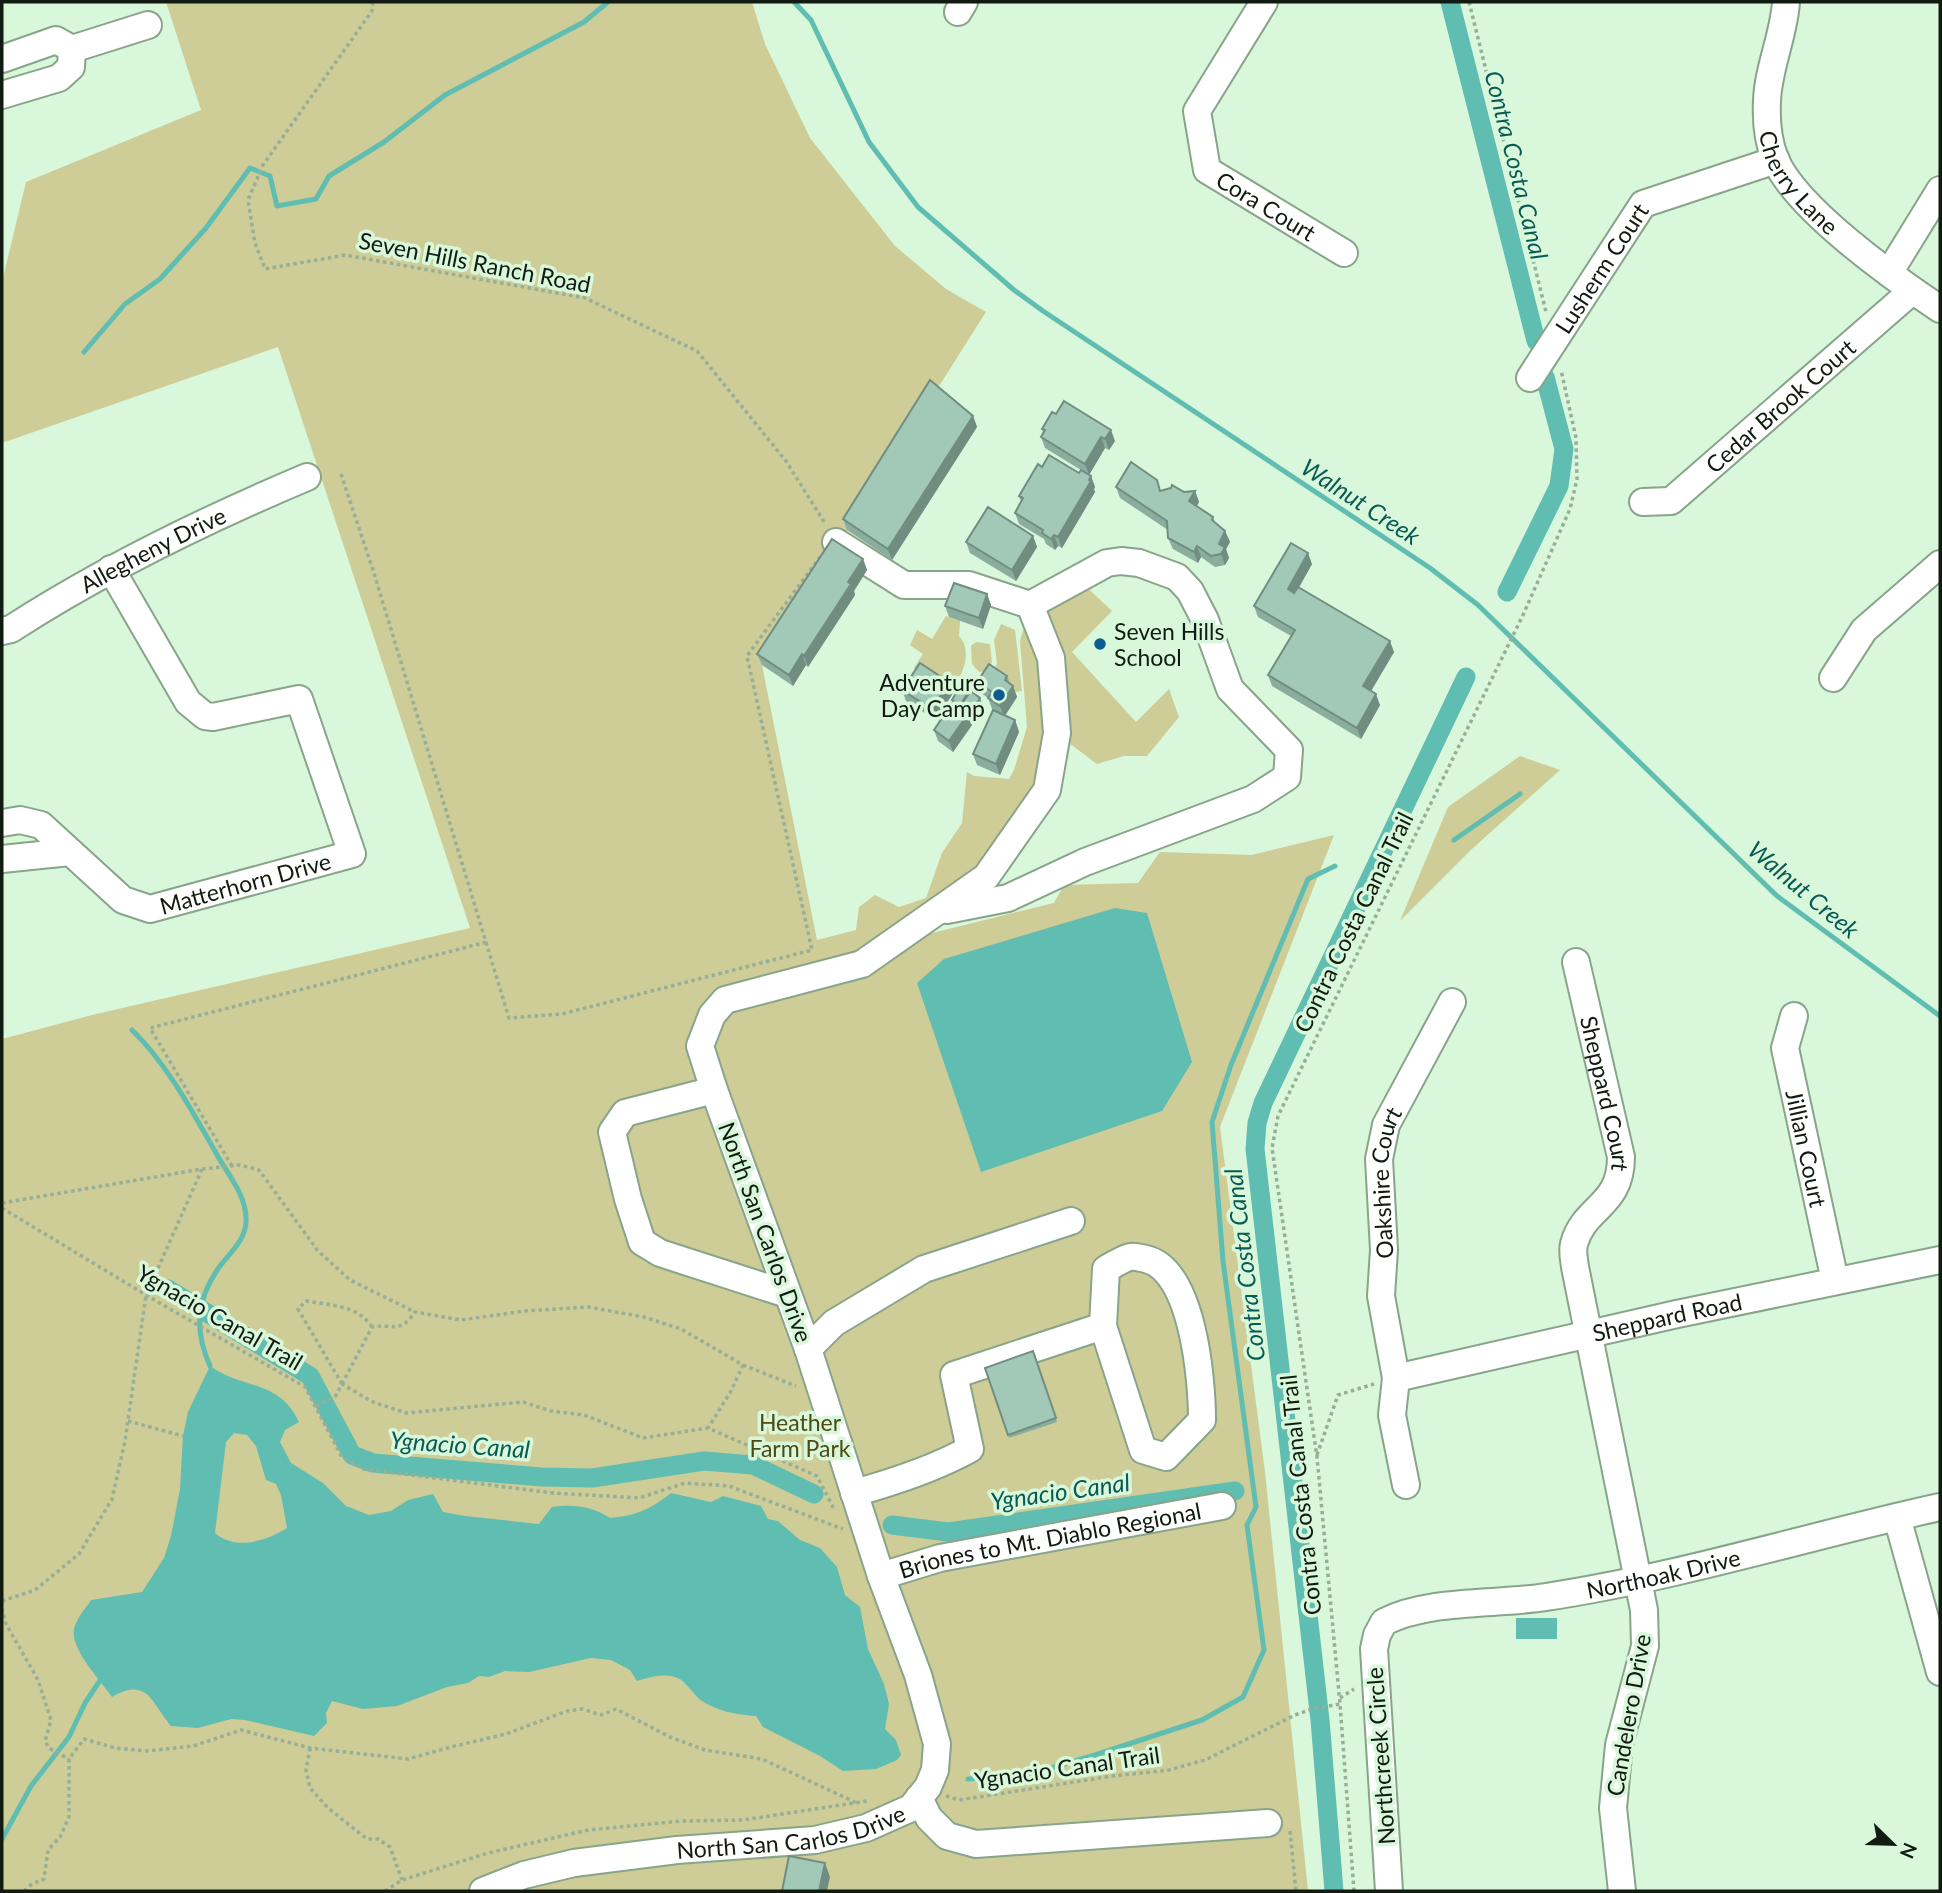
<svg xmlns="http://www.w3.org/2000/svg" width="1942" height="1893" font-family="Lato,sans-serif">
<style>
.green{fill:#cecc97}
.water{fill:#60bdb1;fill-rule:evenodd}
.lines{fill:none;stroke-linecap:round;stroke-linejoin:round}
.stream{stroke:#60bdb1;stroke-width:5}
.canal{stroke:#60bdb1;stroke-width:19}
.minor-casing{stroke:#88a489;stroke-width:30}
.path{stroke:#97ae97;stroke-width:3.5;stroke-dasharray:3.5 3.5;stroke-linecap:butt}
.minor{stroke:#fff;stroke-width:26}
.wall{fill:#8bad9d}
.shaded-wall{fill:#718d80}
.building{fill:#a2c9b7;stroke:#718d80;stroke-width:2}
.poi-dot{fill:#0b5c8f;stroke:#d9f7da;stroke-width:2.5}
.labels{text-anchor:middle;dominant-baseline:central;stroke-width:7;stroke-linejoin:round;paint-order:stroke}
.street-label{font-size:23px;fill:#111b11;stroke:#d9f7da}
.poi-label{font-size:23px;fill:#111b11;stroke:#d9f7da;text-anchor:start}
.park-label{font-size:23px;fill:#4d4a14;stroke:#d9f7da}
.water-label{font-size:24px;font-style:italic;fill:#085b54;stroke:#d9f7da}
</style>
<rect width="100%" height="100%" fill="#d9f7da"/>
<g class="green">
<path d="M166 2H752L765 44 810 138 895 246 946 289 986 312 762 665 817 940 856 930 859 907 875 895 899 907 926 898 942 853 962 823 967 772 974 776 1009 779 1014 770 1027 727 1020 641 1030 605 1077 578 1112 611 1072 652 1136 722 1169 689 1179 717 1147 756H1124L1097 764 1057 734 1047 790 916 937 1054 903 1064 885 1138 883 1160 852 1252 855 1334 835 1220 1127 1265 1472 1308 1891H2V1039L92 1015 470 928 278 347 2 443V282L26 182 201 110Z"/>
<path d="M946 616 960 621 959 636C974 652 961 676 953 691L914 668 923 654 910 645 917 630 932 639Z"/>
<path d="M1001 624 1015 630 1022 691 1014 692 993 673 997 663 994 640Z"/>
<path d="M976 642 990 644 992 662 987 671 979 672 972 664 971 646Z"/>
<path d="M1520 756 1560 770 1473 848 1400 921 1448 807Z"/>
</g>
<g class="water">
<path d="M1115 908 1147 913 1192 1062 1162 1111 981 1172 917 983 944 959Z"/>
<path d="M210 1366C243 1390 279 1379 299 1422L285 1430 280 1442 291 1463 323 1483 346 1506 369 1515 391 1511 408 1500 433 1494 443 1512 465 1516 539 1524 552 1507C574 1504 591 1506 610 1518 635 1516 651 1509 671 1493L711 1502 723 1496 761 1506 768 1519 778 1521 800 1540 820 1548 837 1567 845 1595 860 1607 868 1649 884 1684 889 1704 885 1729 896 1740 901 1755 897 1760 876 1769 843 1771 820 1756 763 1727 756 1716C737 1715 716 1711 699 1699 693 1693 687 1684 680 1679 667 1672 650 1677 637 1681L630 1670 611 1660 591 1658 529 1672 505 1671 489 1677 479 1676 468 1683 447 1687 397 1706 363 1709 332 1701 326 1713 327 1723 314 1736 245 1720 231 1719 198 1728 171 1726C152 1704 148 1676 112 1697 101 1681 70 1649 74 1629 76 1619 86 1608 91 1600L142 1592 164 1558 171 1536 180 1489 183 1436 188 1412ZM234 1433 247 1435 256 1446 266 1480 276 1484 281 1495 287 1528C266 1541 236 1551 215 1533L226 1442Z"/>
<rect x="1516" y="1618" width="41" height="21"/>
</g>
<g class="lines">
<g class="stream">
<path d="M794 2 811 20 869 142 918 207 1014 290 1043 311 1430 568 1478 605 1777 896 1940 1016"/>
<path d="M84 352 125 304 160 279 206 228 250 168 270 176 277 206 316 199 329 176 384 142 445 95 584 22 608 2"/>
<path d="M1454 840 1520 794"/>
<path d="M132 1030C167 1064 192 1111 216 1153 227 1174 247 1195 246 1221 246 1239 231 1252 220 1266 196 1299 194 1330 210 1366"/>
<path d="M968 1779 1031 1774 1095 1755 1202 1720 1243 1697 1264 1650 1247 1525 1256 1507 1223 1261 1212 1122 1231 1065 1308 879 1335 866"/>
<path d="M2 1839 31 1786 69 1737 85 1703 103 1676"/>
</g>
<g class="canal">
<path d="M1450 2 1536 341"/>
<path d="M1507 592 1559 486 1564 449 1545 377"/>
<path d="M168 1289 310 1376 352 1455 373 1463 542 1477 592 1478 704 1461 753 1465 814 1494"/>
<path d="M892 1525 948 1532 1235 1491"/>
<path d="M1334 1891 1320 1720 1255 1149 1257 1123 1263 1103 1466 677"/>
</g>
<defs>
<g id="minor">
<path id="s1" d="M1264 2 1197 111 1207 170 1344 253"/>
<path id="s2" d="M1786 2C1784 35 1768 68 1767 101 1766 121 1768 141 1775 159 1796 209 1895 279 1940 309"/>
<path d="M958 12 964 2"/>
<path d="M72 49 148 25"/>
<path d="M2 59 56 40 72 49 71 67 59 78 2 95"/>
<path d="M1889 273 1940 190"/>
<path id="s3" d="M1530 378 1643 204 1776 160"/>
<path id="s4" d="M1643 502 1671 501 1912 291"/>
<path id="s5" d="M2 631 11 629C104 569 205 520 307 477"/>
<path d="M1833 678 1864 630 1940 564"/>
<path id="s6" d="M2 823 20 820 41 825 123 900 150 909 352 854 299 699 213 717 205 716 188 702 111 569"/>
<path d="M2 859 70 852"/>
<path d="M947 910 1008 898 1085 862 1253 799 1287 777 1289 750 1230 689 1205 620 1190 591 1177 577 1139 563 1121 561 1107 563 1030 605"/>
<path id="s7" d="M1576 962 1621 1157C1621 1207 1584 1206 1574 1244 1572 1251 1574 1259 1575 1267L1644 1610 1645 1646 1619 1745 1613 1808 1622 1891"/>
<path id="s8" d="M1794 1016 1785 1048 1835 1281"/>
<path d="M714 1090 625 1113 612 1132 628 1199 642 1242 660 1253 787 1294"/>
<path d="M808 1349 834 1323 924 1269 1071 1221"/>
<path id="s9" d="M1396 1378 1677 1314 1940 1260"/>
<path id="s10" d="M1406 1485 1392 1415 1396 1378 1381 1296 1384 1250 1379 1159 1386 1125 1452 1002"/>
<path d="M854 1493C894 1482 934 1469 970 1449L954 1375 1103 1326 1143 1450 1166 1457 1202 1420C1202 1380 1193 1270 1146 1259 1141 1258 1135 1256 1130 1257 1122 1259 1113 1265 1106 1269L1103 1326"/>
<path d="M1897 1517 1940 1672"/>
<path id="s11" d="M881 1576 940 1558 1222 1506"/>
<path d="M919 1798 929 1818 947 1836 976 1844 1268 1823"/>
<path id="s12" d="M483 1891 524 1875 574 1863 677 1850 815 1840 866 1828 911 1808 928 1787 935 1770 937 1744 918 1675 881 1576 808 1349 714 1090 700 1046 712 1015 725 1000 862 964 986 877 1047 790 1057 733 1051 658 1030 605 969 585H904L836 542"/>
<path id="s13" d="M1389 1891 1374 1649 1377 1635 1384 1622C1428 1599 1496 1605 1546 1597 1679 1577 1808 1536 1940 1507"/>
</g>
</defs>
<use href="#minor" class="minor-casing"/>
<g class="path">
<path d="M373 2 372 11 263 165 248 200 255 243 265 269 345 255 585 298 697 351 786 461 826 525"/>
<path d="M1469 2 1546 312"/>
<path d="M341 474 373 570 509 1018 562 1014 812 950 747 656 820 557"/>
<path d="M232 1166 150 1028 487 942"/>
<path d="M2 1203 202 1169 240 1165 259 1170 318 1251 350 1280 415 1312"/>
<path d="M2 1208 146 1295 305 1387 342 1457 364 1469 553 1493 639 1498 685 1483 729 1486 843 1529"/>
<path d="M743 1365 796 1386"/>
<path d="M342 1384 372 1327C394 1323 399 1335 415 1312L461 1320 524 1311 588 1307 644 1317 681 1329 743 1365 731 1391 708 1428"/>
<path d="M342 1384 298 1309 306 1301C329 1305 358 1305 372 1327"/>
<path d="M316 1406 335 1397 342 1384 373 1402 406 1413 523 1402 551 1411 584 1415 643 1438 708 1428 817 1476 834 1509"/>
<path d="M128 1421 183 1436"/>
<path d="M1317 1455 1338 1395 1374 1384"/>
<path d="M2 1601 35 1590 79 1554 112 1499 125 1441 146 1295 202 1169"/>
<path d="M2 1608 6 1624 38 1680 51 1720 45 1741 49 1748 69 1759"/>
<path d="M1340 1698 1354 1689"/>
<path d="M310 1748 306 1770 310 1788 328 1808 367 1839H378L390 1847 402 1880"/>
<path d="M946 1796 959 1800 1113 1776 1169 1770 1205 1760 1295 1715 1312 1709 1340 1704"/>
<path d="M1290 1831 1296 1891"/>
<path d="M24 1891 32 1884 44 1879 48 1850 60 1837 69 1817V1759L84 1739 115 1748 147 1751 193 1746 241 1730 310 1748 408 1759 451 1747 506 1734 567 1711 582 1709 601 1715 616 1709 670 1737 705 1750 762 1759 859 1804"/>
<path d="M385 1891 402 1880 488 1853 588 1830 682 1821 743 1820 867 1801"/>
<path d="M1354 1891 1340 1704 1317 1457 1272 1148 1278 1116 1523 615 1570 509 1577 479 1576 438 1561 370"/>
</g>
<use href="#minor" class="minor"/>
</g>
<g class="wall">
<path d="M1052 412 1115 441 1109 450 1105 448 1089 475 1045 448 1041 437 1043 432 1042 429Z"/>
<path d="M973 416 977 427 892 560 847 530 843 519Z"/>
<path d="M1042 467 1079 473 1091 476 1095 487 1094 489 1095 492 1062 548 1058 546 1055 550 1046 544 1044 539 1019 524 1015 513 1021 501 1019 496Z"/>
<path d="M1116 487 1184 492 1195 491 1199 502 1197 506 1213 517 1215 523 1225 531 1230 542 1226 549 1229 558 1225 565 1215 567 1201 557 1198 563 1173 549 1168 538V530L1120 498Z"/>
<path d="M1033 536 1037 547 1016 581 970 553 966 542Z"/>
<path d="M863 559 867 570 854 591 855 595 808 667 806 665 793 686 762 665 757 654Z"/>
<path d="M1312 564 1299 587 1394 652 1371 691 1380 705 1361 739 1272 686 1268 675 1291 636 1258 617 1254 606Z"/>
<path d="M987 594 991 605 983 629 949 617 945 606Z"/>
<path d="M1007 676 1010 683 1013 686 1017 697 1005 716 1015 720 1019 732 1000 775 977 765 973 754 995 712 992 709 988 698 981 693 977 682Z"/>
<path d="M902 690 953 693 936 720 906 701Z"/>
<path d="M970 693 984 709 975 723 969 719 972 725 953 752 938 741 934 730 953 704 952 700Z"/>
<path d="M1033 1351 1057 1422 1009 1438 985 1368Z"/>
</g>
<g class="shaded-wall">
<path d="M973 416 977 427 892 560 888 549Z"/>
<path d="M1111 430 1115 441 1109 450 1105 439Z"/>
<path d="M1101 437 1105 448 1089 475 1085 464Z"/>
<path d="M1091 476 1095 487 1094 489 1095 492 1062 548 1058 537Z"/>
<path d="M1195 491 1199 502 1193 512 1189 501Z"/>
<path d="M1225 531 1230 542 1226 549 1229 558 1225 565 1221 554 1219 544Z"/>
<path d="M1054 535 1058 546 1055 550 1051 539Z"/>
<path d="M1033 536 1037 547 1016 581 1012 570Z"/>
<path d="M1197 546 1201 557 1198 563 1194 552Z"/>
<path d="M1308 553 1312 564 1292 600 1288 589Z"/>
<path d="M863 559 867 570 854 591 855 595 808 667 804 656Z"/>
<path d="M987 594 991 605 983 629 979 618Z"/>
<path d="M1390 641 1394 652 1367 698 1363 686Z"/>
<path d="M802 654 806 665 793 686 789 675Z"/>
<path d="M949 682 953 693 936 720 932 709Z"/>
<path d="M1013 686 1017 697 1004 717 1000 706Z"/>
<path d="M1376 694 1380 705 1361 739 1357 728Z"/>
<path d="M980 698 984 709 975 723 971 712Z"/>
<path d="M968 714 972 725 953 752 949 741Z"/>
<path d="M1015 720 1019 732 1000 775 996 764Z"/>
<path d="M825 1863 830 1877 827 1891H819Z"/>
</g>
<g class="building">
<path d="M930 380 973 416 888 549 843 519Z"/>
<path d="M1064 401 1111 430 1105 439 1101 437 1085 464 1041 437 1045 430 1042 429 1052 412 1056 414Z"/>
<path d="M1049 455 1079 473 1081 470 1091 476 1089 480 1091 481 1058 537 1054 535 1051 539 1042 533 1043 530 1015 513 1023 498 1019 496 1038 464 1042 467Z"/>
<path d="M1131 462 1157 480 1160 491 1171 488 1172 485 1184 492 1195 491 1189 501 1213 517 1212 520 1225 531 1219 544 1225 547 1221 554 1211 556 1197 546 1194 552 1168 538 1167 521 1116 487Z"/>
<path d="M988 507 1033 536 1012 570 966 542Z"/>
<path d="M832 539 863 559 848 582 851 584 804 656 802 654 789 675 757 654Z"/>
<path d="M1291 543 1308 553 1288 589 1294 593 1298 587 1390 641 1363 686 1376 694 1357 728 1268 675 1295 630 1254 606Z"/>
<path d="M954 583 987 594 979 618 945 606Z"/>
<path d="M920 663 949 682 932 709 902 690Z"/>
<path d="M989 664 1007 676 1005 680 1013 686 1000 706 988 698 992 692 977 682Z"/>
<path d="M961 685 969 691 960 705 952 700Z"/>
<path d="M971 691 980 698 971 712 961 705Z"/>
<path d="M952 703 968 714 949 741 934 730Z"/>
<path d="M993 710 1015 720 996 764 973 754Z"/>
<path d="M1033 1351 1056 1418 1008 1435 985 1368Z"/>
<path d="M789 1856 825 1863 819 1891H782Z"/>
</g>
<g class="poi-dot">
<circle cx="1100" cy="644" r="7"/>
<circle cx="999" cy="695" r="7"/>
</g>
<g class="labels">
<g class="street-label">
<text stroke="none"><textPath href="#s2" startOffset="192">Cherry Lane</textPath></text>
<text stroke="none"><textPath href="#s1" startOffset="257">Cora Court</textPath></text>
<text transform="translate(475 262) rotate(11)">Seven Hills Ranch Road</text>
<text stroke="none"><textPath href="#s3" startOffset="131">Lusherm Court</textPath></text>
<text stroke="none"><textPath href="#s4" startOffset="173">Cedar Brook Court</textPath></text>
<text stroke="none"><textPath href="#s5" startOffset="172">Allegheny Drive</textPath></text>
<text stroke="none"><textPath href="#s6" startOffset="278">Matterhorn Drive</textPath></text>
<text transform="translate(1353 922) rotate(-64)">Contra Costa Canal Trail</text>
<text stroke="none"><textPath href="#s7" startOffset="135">Sheppard Court</textPath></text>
<text stroke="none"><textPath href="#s8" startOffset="136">Jillian Court</textPath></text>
<text stroke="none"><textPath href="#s10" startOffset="306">Oakshire Court</textPath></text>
<text transform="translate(766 1232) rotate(70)">North San Carlos Drive</text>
<text transform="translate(220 1317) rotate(30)">Ygnacio Canal Trail</text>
<text stroke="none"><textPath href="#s9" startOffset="278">Sheppard Road</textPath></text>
<text transform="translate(1300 1495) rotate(-96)">Contra Costa Canal Trail</text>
<text stroke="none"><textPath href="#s11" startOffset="173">Briones to Mt. Diablo Regional</textPath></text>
<text stroke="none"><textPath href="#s13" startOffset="556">Northoak Drive</textPath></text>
<text transform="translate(1628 1715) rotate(-80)">Candelero Drive</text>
<text transform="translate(1380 1756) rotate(-94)">Northcreek Circle</text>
<text transform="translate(1067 1767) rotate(-8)">Ygnacio Canal Trail</text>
<text stroke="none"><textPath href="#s12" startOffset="315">North San Carlos Drive</textPath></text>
</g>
<g class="poi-label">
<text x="1114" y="631">Seven Hills<tspan x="1114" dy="26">School</tspan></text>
<text x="985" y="682" text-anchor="end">Adventure<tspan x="985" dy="26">Day Camp</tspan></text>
</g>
<g class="park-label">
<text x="800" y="1422">Heather<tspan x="800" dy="26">Farm Park</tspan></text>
</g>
<g class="water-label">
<text transform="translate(1517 165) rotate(76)">Contra Costa Canal</text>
<text transform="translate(1361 501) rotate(33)">Walnut Creek</text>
<text transform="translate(1804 889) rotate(40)">Walnut Creek</text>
<text transform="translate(1244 1265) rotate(-97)">Contra Costa Canal</text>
<text transform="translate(460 1444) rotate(4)">Ygnacio Canal</text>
<text transform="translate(1060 1491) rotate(-8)">Ygnacio Canal</text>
</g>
</g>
<rect width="1942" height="1893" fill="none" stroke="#111b11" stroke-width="7"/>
<g transform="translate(1893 1844) rotate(113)" stroke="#d9f7da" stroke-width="5" paint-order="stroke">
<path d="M0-5L12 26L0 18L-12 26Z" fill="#111b11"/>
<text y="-10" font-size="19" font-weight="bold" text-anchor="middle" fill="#111b11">N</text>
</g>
</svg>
